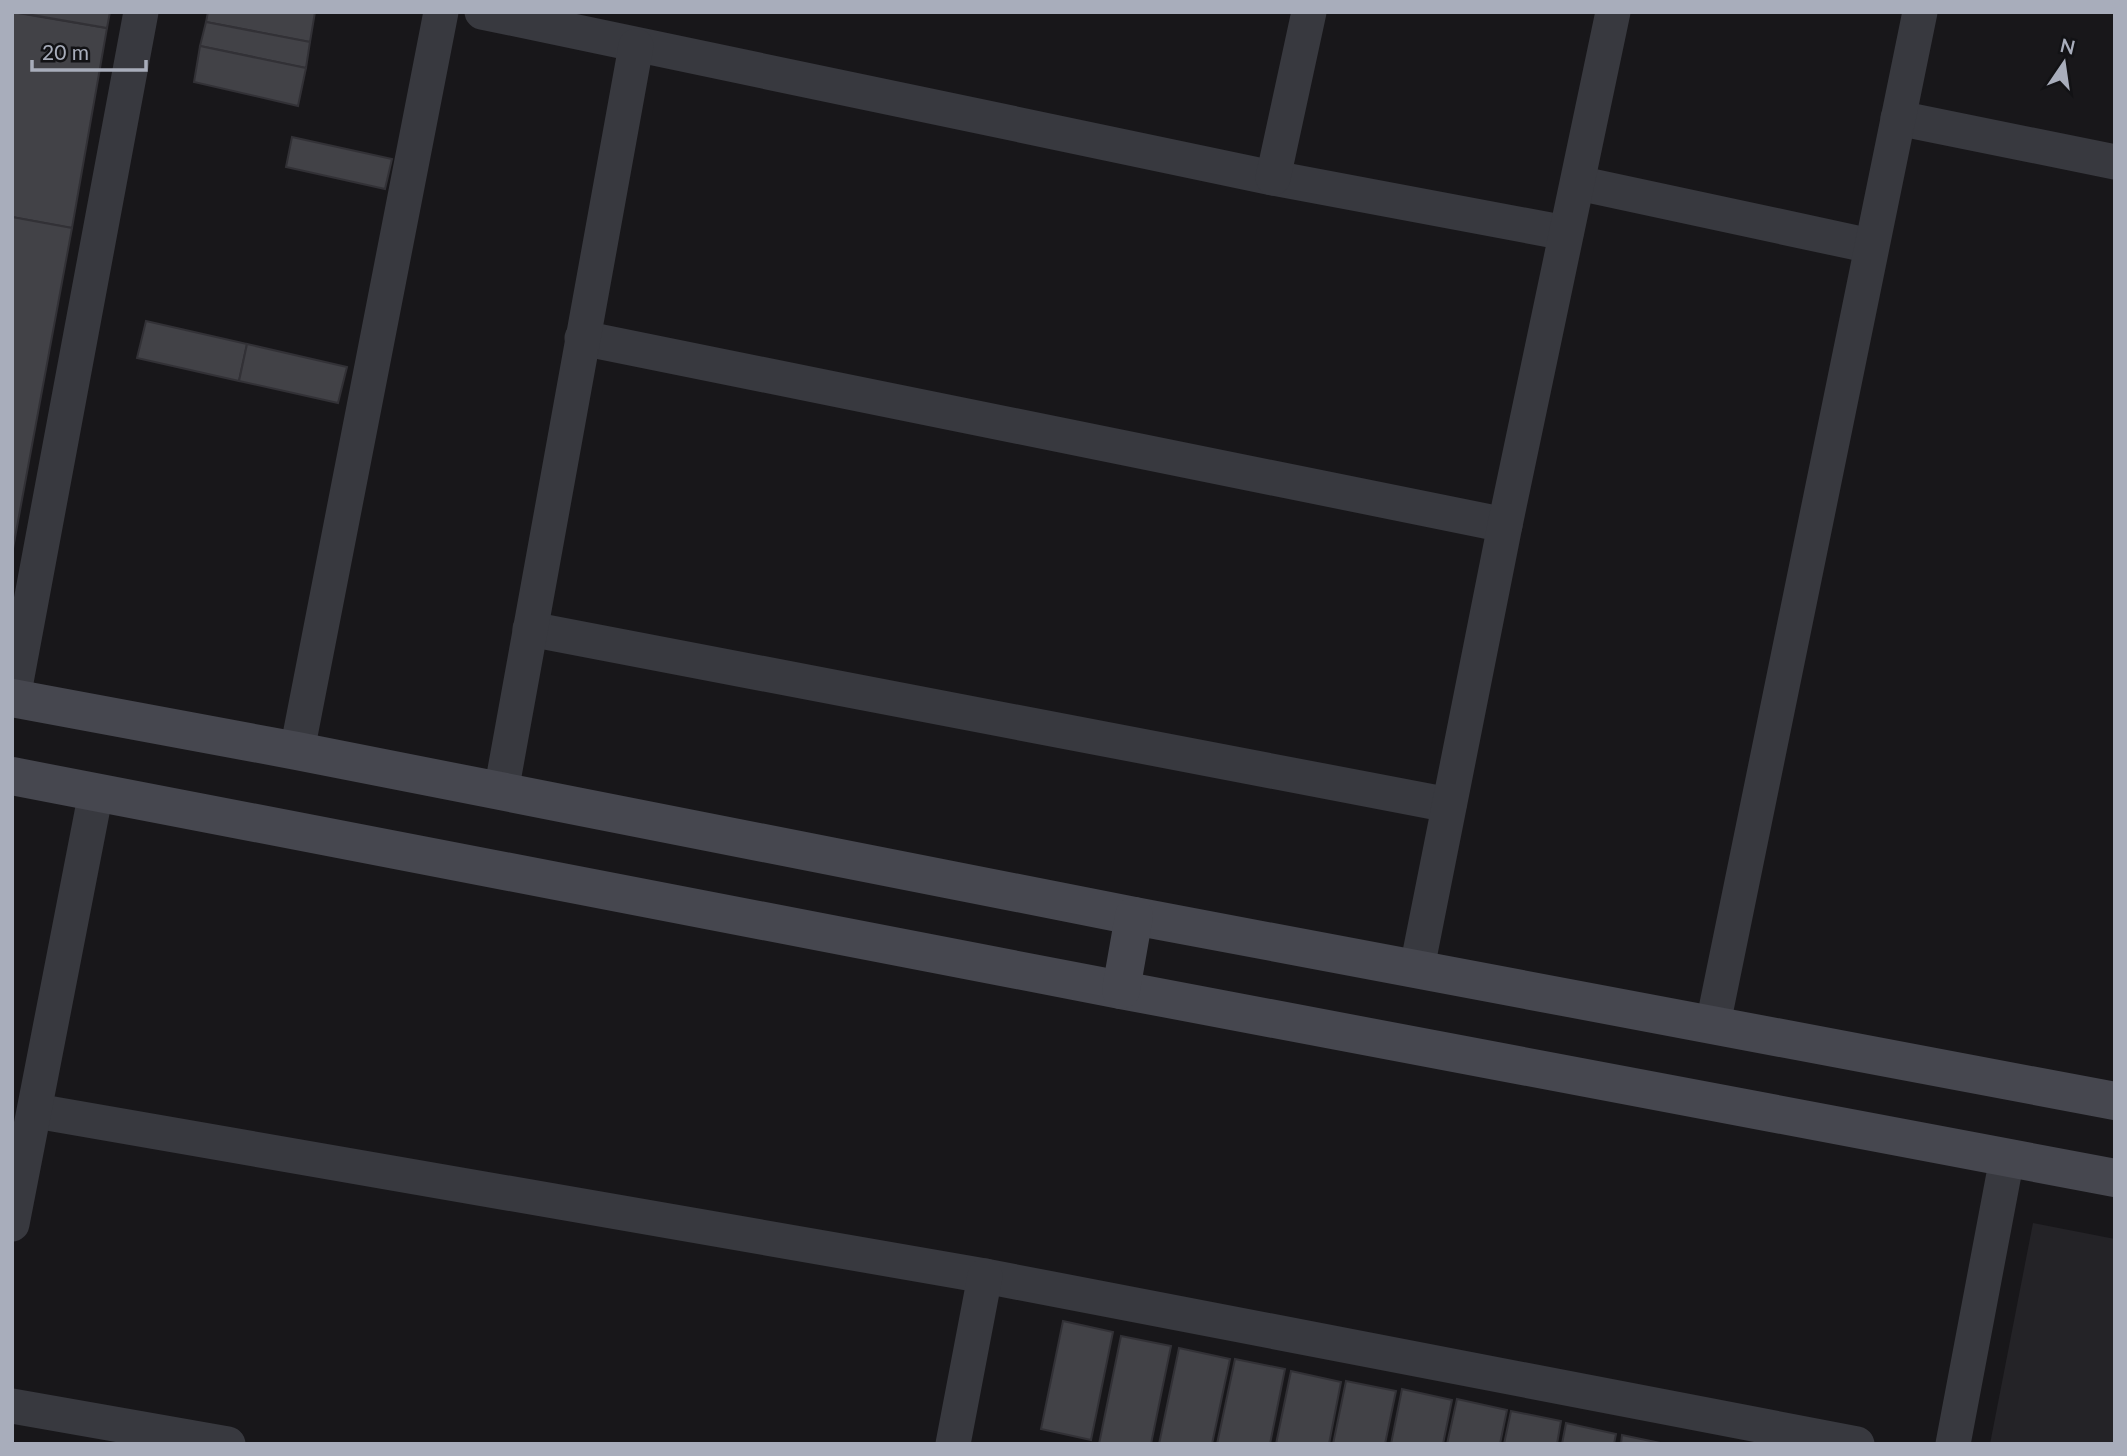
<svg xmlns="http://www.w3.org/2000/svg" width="2127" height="1456" font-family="Lato,sans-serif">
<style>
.built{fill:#242327}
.building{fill:#424247;stroke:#323136;stroke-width:2}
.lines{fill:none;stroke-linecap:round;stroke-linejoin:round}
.street{stroke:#38393f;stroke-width:35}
.secondary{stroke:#46474f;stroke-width:38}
</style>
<rect width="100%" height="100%" fill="#18171a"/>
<path class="built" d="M2033 1223 2115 1239V1444H1990Z"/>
<g class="building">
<path d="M12 12 107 28 72 228 12 217Z"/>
<path d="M15 12H110L107 28Z"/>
<path d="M208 12H315L310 42 206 22Z"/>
<path d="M206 22 310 42 306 68 200 46Z"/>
<path d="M200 46 306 68 298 106 194 82Z"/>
<path d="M292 137 392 159 385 189 286 167Z"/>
<path d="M12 217 72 228 12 554Z"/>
<path d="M146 321 247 344 239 381 137 358Z"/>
<path d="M247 344 347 367 338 403 239 381Z"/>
<path d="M1063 1321 1113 1332 1091 1440 1041 1429Z"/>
<path d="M1121 1336 1171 1346 1151 1444H1099Z"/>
<path d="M1179 1348 1230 1359 1212 1444H1159Z"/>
<path d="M1235 1359 1285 1369 1270 1444H1217Z"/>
<path d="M1291 1371 1341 1382 1329 1444H1276Z"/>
<path d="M1346 1381 1396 1391 1385 1444H1333Z"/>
<path d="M1402 1389 1452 1400 1443 1444H1391Z"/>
<path d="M1457 1399 1507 1410 1500 1444H1447Z"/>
<path d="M1511 1411 1561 1421 1557 1444H1504Z"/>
<path d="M1566 1423 1616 1434 1614 1444H1562Z"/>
<path d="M1622 1435 1665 1444H1621Z"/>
</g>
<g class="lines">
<g class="street">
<path d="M482 12 1273 178 1566 233"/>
<path d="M1898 118 2115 162"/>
<path d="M1273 178 1309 12"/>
<path d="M1578 183 1871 246"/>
<path d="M582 338 1505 525"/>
<path d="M530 629 1449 805"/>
<path d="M13 698 141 12"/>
<path d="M297 751 441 12"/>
<path d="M501 792 636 46"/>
<path d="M1417 968 1505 525 1613 12"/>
<path d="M1713 1024 1920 12"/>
<path d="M36 1111 985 1276 1857 1444"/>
<path d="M12 1224 96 792"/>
<path d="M12 1406 228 1444"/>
<path d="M953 1444 985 1276"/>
<path d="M1953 1444 2007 1158"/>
</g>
<g class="secondary">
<path d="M12 698 297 751 1134 916 2115 1101"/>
<path d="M12 776 1121 990 2115 1178"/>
<path d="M1121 990 1134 916"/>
</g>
</g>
<rect width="2127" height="1456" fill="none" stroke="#a8adbb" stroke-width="28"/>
<g transform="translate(2064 63) rotate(13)" stroke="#121215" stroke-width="5" paint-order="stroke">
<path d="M0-5L12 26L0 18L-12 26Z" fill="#a8adbb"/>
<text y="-10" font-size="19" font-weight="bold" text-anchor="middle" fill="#a8adbb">N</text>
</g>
<path d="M32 60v10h114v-10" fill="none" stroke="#a8adbb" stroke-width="3.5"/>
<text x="42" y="60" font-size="21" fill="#a8adbb" stroke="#121215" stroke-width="5" paint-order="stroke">20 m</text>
</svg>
